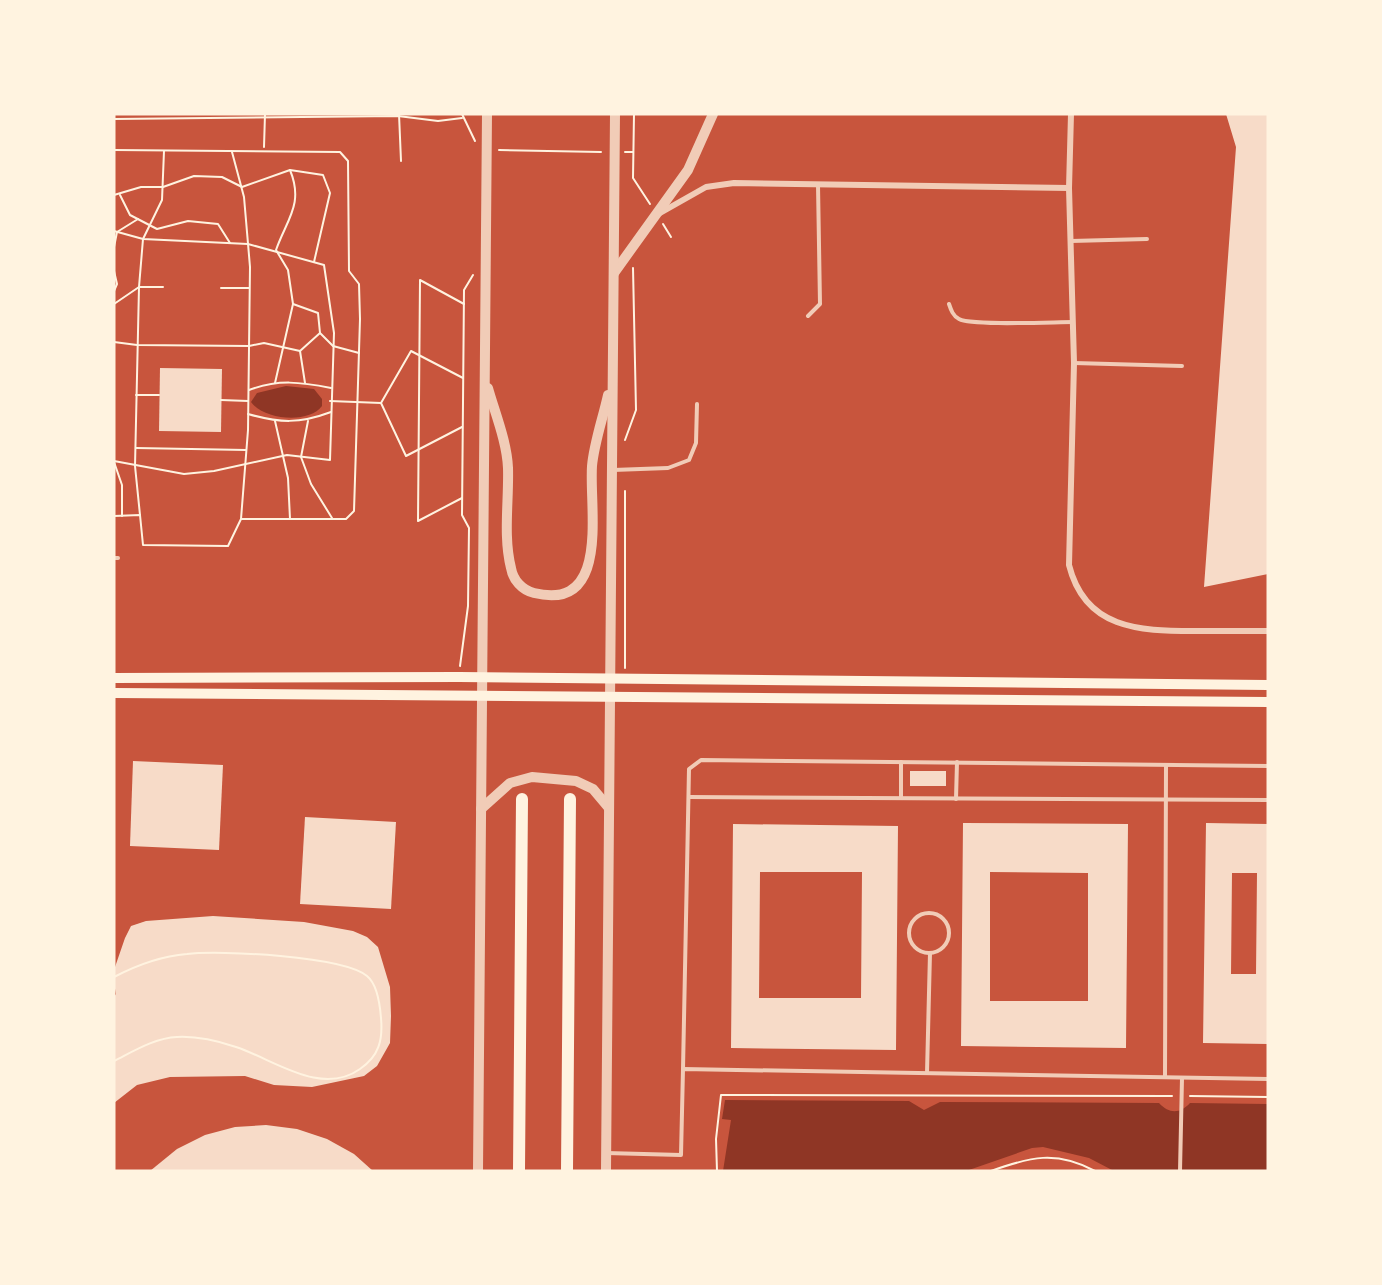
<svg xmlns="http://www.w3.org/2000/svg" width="1382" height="1285" font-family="'Exo 2',sans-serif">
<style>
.water{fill:#8f3625}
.building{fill:#f7dbc8;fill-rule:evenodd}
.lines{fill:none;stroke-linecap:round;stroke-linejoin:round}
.path{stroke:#fff3e0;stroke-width:2}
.service{stroke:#f1ccb7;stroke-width:4}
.minor{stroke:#f1ccb7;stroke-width:6}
.tertiary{stroke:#f1ccb7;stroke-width:10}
.secondary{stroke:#fff3e0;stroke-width:10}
.primary{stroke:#fff3e0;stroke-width:12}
</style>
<rect width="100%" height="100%" fill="#c8553d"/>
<g class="water">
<path d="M286 386 314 389 322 399V406C309 424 264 420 251 402L257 393Z"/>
<path d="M725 1100 909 1101 924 1110 940 1102 1159 1103C1169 1114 1180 1114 1190 1103L1268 1104V1171H1114L1089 1158 1043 1147 1032 1148 966 1171H723L731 1120 722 1119Z"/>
</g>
<g class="building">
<path d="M1226 114H1268V574L1204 587 1236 147Z"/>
<path d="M160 368 222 369 221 432 159 431Z"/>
<path d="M133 761 223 765 219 850 130 846Z"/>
<rect x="910" y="771" width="36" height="15"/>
<path d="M305 817 396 822 391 909 300 904Z"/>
<path d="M963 823 1128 824 1126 1048 961 1046ZM990 872 1088 873V1001H990Z"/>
<path d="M1206 823 1268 824V1044L1203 1043ZM1232 873H1257L1256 974H1231Z"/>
<path d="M733 824 898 826 896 1050 731 1048ZM760 872H862L861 998H759Z"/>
<path d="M213 916 304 922 353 931 367 937 378 947 390 987 391 1016 390 1043 377 1066 364 1076 312 1087 274 1085 245 1076 170 1077 137 1085 114 1103V997L116 994 114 983 115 967 125 938 131 926 146 921Z"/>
<path d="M266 1125 297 1129 327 1139 354 1154 373 1171H150L177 1149 205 1135 235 1127Z"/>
</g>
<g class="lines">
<g class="path">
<path d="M399 114 401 161"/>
<path d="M462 114 475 141"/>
<path d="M634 114 633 178 650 204"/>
<path d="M114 119 398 116 438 121 462 118"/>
<path d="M264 147 265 114"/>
<path d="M114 150 340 152 348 161 349 271 359 284 360 319 354 511 346 519H241L228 546 143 545 140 515 114 516"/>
<path d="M499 150 601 152"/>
<path d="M232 152 244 197 250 267 248 430 241 519"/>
<path d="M625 152H633"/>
<path d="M114 195 141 187H163L194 176 222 177 242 187 290 170 323 175 330 193 314 262"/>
<path d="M120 195 130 215 157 229 188 221 218 224 230 243"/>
<path d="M663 224 671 237"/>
<path d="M114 231 143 239 248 244 324 265 334 333 330 460 287 455 214 471 184 474 114 461"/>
<path d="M114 247 117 232 138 219"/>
<path d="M114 271 117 284 114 291"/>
<path d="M221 288H249"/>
<path d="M114 304 139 287H163"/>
<path d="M320 333 333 346 359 353"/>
<path d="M114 342 137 345 249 346 264 343 300 351 320 333 318 313 293 304"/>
<path d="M300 351 305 383"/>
<path d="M114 378V387"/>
<path d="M275 383 293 304 288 270 276 250C287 219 304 204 290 170"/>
<path d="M249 390C278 379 301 382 331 388"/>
<path d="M136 395H159"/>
<path d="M221 400 248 401"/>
<path d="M330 401 381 403"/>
<path d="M248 414C280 423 299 424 331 412"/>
<path d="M275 421 288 478 290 519"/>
<path d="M308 421 301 457 311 484 332 518"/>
<path d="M462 427 406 456 381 403 411 351 463 378"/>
<path d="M625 440 636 410 633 268"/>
<path d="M136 448 246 450"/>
<path d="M114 462 122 485V516"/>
<path d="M462 498 418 521 420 280 464 304"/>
<path d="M140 515 135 466 139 287 143 239 162 200 164 151"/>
<path d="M460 666 468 606 469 528 462 515 464 290 473 275"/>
<path d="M625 668V491"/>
<path d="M114 977C137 965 162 956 187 954 220 950 343 956 367 976 377 984 380 1005 381 1018 383 1040 379 1056 360 1069 321 1097 273 1059 236 1047 218 1041 196 1036 177 1037 155 1038 134 1051 114 1061"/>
<path d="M1190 1096 1268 1097"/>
<path d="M717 1171 716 1139 721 1095 1172 1096"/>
<path d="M991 1171C1030 1157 1056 1150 1095 1171"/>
</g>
<g class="service">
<path d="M1071 241 1147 239"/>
<path d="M949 304C951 310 953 316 959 319 972 326 1053 322 1073 322"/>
<path d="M808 316 820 304 818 185"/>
<path d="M1074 363 1182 366"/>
<path d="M613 470 668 468 689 460 696 443 697 404"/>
<path d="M114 558H118"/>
<path d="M689 797 1268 800"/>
<path d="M901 798V762"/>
<path d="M956 799 957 762"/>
<circle cx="929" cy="933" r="20"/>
<path d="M683 1069 689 769 701 760 1268 766"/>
<path d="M927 1073 930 953"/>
<path d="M1165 1077 1166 765"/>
<path d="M606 1153 681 1155 683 1069 1268 1079"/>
<path d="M1180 1171 1182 1078"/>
</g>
<g class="minor">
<path d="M1071 114 1069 188 1074 363 1069 565C1085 629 1139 631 1194 631 1219 631 1243 631 1268 631"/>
<path d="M660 213 706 187 734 183 1069 188"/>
</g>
<g class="tertiary">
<path d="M614 273 688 170 713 114"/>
<path d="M488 388C495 413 507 442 508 468 509 501 503 536 511 568 513 580 522 590 534 593 611 612 589 509 592 466 594 443 603 418 608 395"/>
<path d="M481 809 510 783 532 777 576 781 593 789 609 808"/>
<path d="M478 1171 487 114"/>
<path d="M606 1171 615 114"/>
</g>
<g class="secondary">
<path d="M114 678 459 677 1268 685"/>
<path d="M114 693 1268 702"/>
</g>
<g class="primary">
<path d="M519 1171 522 799"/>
<path d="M567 1171 570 799"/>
</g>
</g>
<rect width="1382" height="1285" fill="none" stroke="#fff3e0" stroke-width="231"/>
</svg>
